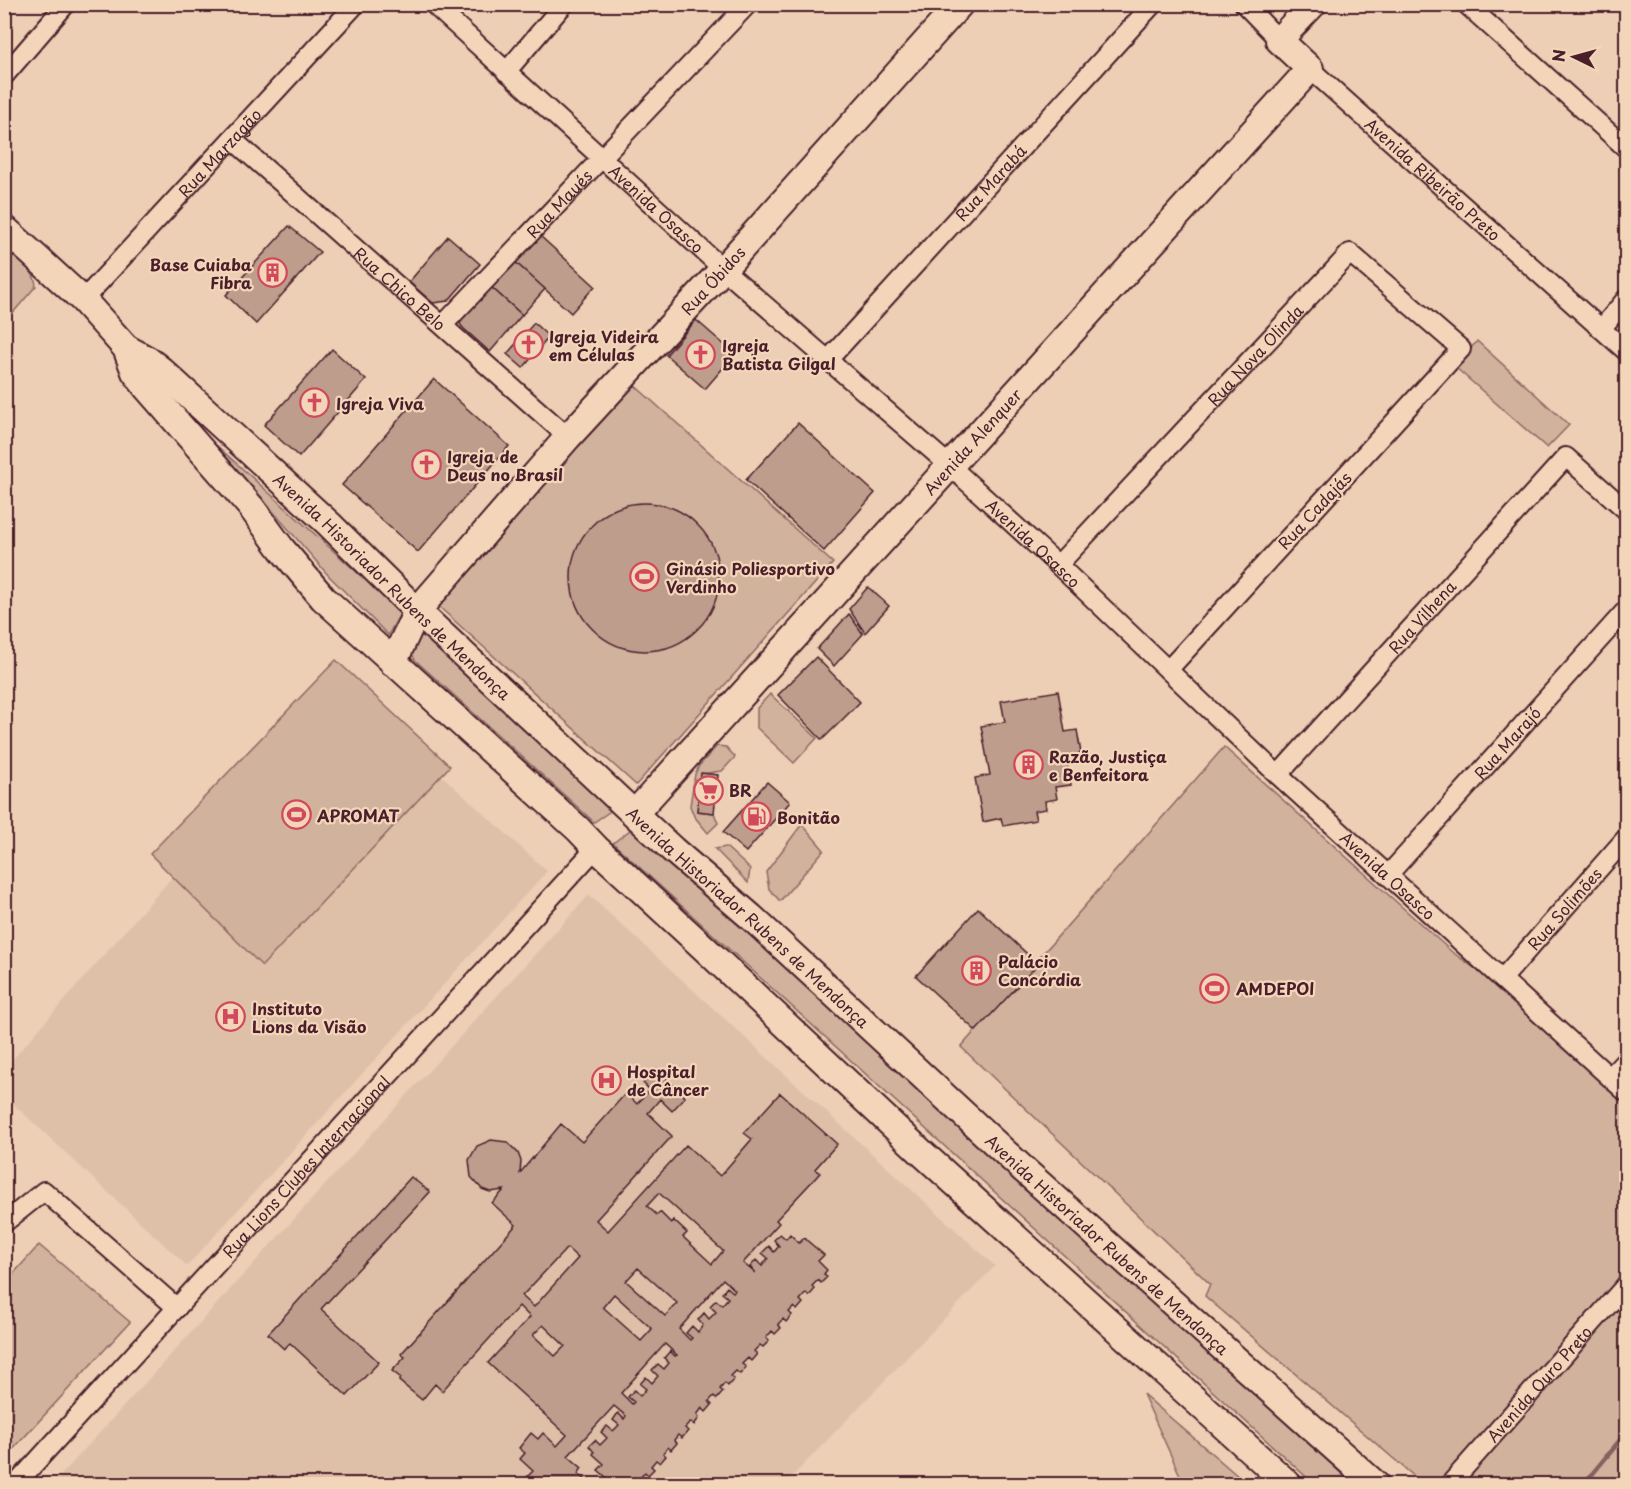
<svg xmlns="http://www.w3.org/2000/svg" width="1631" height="1489" font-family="'Playpen Sans',sans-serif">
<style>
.built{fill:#dec0a8}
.green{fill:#d1b29d;stroke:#8e6864;stroke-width:1.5}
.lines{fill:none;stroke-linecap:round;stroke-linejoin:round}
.stream{stroke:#86605e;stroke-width:5}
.building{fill:#bf9d8d;stroke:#4a1f2b;stroke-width:1.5;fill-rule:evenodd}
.street-casing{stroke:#4a1f2b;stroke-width:22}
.secondary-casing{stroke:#4a1f2b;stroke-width:30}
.street{stroke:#f3d6ba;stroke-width:18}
.secondary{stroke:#f3d6ba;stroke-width:26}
.labels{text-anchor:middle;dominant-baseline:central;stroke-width:4.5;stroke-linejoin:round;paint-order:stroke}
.street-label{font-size:16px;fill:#4a1f2b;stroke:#f3d6ba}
.poi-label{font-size:16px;font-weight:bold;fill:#4a1f2b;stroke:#f3d6ba;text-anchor:start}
</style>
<rect width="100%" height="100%" fill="#eccfb4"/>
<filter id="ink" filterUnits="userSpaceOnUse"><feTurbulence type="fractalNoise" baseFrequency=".0167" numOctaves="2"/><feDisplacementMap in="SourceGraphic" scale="12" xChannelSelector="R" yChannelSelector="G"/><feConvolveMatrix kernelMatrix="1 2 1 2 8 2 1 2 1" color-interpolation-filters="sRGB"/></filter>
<g filter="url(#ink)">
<g class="built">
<path d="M441 775 547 871 187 1266 5 1096V1068L173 876 263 966Z"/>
<path d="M589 895 995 1266 785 1484H53Z"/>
</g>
<g class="green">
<path d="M5 246C17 258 35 269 36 286L5 322Z"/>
<path d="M1477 341 1569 425 1547 448 1455 367Z"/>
<path d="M632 383 833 563 636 785 436 604Z"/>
<path d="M215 444 401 612 388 635 328 575Z"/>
<path d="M422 633 615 808 594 822 415 660 411 652Z"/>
<path d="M336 660 450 766 262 966 150 854Z"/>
<path d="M770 694 817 738 794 763 757 728V708Z"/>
<path d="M717 746 726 747 735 757 722 771 701 774 697 811 714 813 718 823 708 833 694 816 690 806 695 774 699 766Z"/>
<path d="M1224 747 1452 952 1626 1077V1484H1423L1205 1296 1210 1284 961 1047Z"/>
<path d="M802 824 824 850 780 901 769 889 766 872Z"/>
<path d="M634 827 1353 1484H1314L613 843Z"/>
<path d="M726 847 750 869 748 883 715 849Z"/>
<path d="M39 1245 130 1322 5 1458V1283Z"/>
<path d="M1143 1394 1247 1484H1184Z"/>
</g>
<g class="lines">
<path class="stream" d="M1584 1484 1626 1433"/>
</g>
<g class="building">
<path d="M289 226 320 252 256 324 226 295Z"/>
<path d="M539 235 595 286 571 313 514 261Z"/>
<path d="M448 236 480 264 448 301 433 303 409 282Z"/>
<path d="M514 261 545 289 522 315 491 287Z"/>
<path d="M491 287 522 315 490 352 463 328 460 324 462 319Z"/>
<path d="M696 320 735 354 705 389 666 355Z"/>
<path d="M534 323 549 337 523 368 507 354Z"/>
<path d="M332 349 366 380 299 457 264 425Z"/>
<path d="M434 379 509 446 418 552 342 485Z"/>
<path d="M798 423 875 493 824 551 746 480Z"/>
<circle cx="645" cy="577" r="74"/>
<path d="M868 587 889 606 865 633 849 609Z"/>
<path d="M849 614 863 634 834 666 817 649Z"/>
<path d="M816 657 860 702 822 740 778 695Z"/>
<path d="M1058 691 1065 732 1077 730 1081 753 1066 756 1071 785 1055 787 1057 799 1045 801 1046 809 1034 811 1036 820 1003 826 1001 818 983 822 975 778 990 775 981 726 1005 722 1001 701Z"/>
<path d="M701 773 718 775 714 813 697 811Z"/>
<path d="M767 782 790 802 746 852 723 832Z"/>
<path d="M978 908 1038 964 976 1031 916 976Z"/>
<path d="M657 1069 685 1097 672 1111 660 1099 648 1113 672 1136 596 1220 608 1231 686 1145 720 1176 752 1139 744 1133 780 1093 837 1144 815 1169 820 1173 776 1220 779 1223 743 1263 755 1273 750 1267 756 1260 762 1266 768 1258 762 1253 769 1246 774 1252 779 1246 774 1240 780 1234 786 1239 790 1234 799 1243 804 1238 824 1255 818 1261 827 1270 824 1274 827 1277 821 1283 818 1280 812 1286 815 1289 809 1296 806 1293 800 1300 803 1303 797 1310 794 1307 789 1312 792 1315 786 1322 783 1319 778 1324 781 1328 775 1334 772 1331 766 1338 769 1341 763 1347 760 1345 754 1351 757 1354 751 1361 748 1358 742 1364 746 1367 740 1374 736 1371 731 1376 734 1379 728 1386 725 1383 720 1389 723 1392 717 1399 714 1396 709 1401 712 1405 706 1412 702 1408 697 1415 699 1418 694 1425 691 1422 685 1428 688 1431 682 1438 678 1435 674 1440 677 1443 671 1450 668 1447 663 1453 666 1456 660 1463 656 1460 651 1466 654 1469 648 1475 645 1472 639 1479 642 1482 640 1484H627L621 1479 614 1484 598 1470 604 1464 593 1454 594 1452 589 1446 595 1440 600 1445 607 1438 601 1432 607 1426 613 1431 619 1425 613 1420 618 1413 624 1419 626 1416 614 1406 568 1456 582 1468 578 1474 585 1479 580 1484H548L545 1481 542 1484H535L527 1477 533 1471 520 1459 525 1453 519 1448 531 1433 538 1439 543 1433 557 1446 567 1435 488 1363 530 1317 519 1306 442 1391 435 1384 422 1400 399 1381 401 1378 392 1371 405 1357 401 1354 516 1225 492 1203 504 1190 490 1192 482 1189 471 1177 469 1160 477 1146 491 1140 507 1142 518 1153 521 1161 520 1173 561 1124 582 1142 626 1093 637 1104 650 1090 643 1083ZM659 1193 723 1251 712 1264 683 1237 687 1233 673 1220 671 1223 660 1212 657 1215 647 1206ZM567 1248 578 1258 534 1307 522 1296ZM638 1268 677 1303 665 1316 626 1281ZM723 1279 735 1290 733 1292 727 1287 722 1293 728 1298 722 1305 716 1300 710 1306 716 1312 709 1319 704 1313 698 1320 703 1325 698 1332 692 1326 686 1333 692 1338 690 1340 679 1329ZM614 1294 652 1329 641 1341 603 1307ZM543 1325 565 1346 555 1356 533 1335ZM665 1344 677 1355 675 1356 670 1351 664 1358 669 1363 664 1369 658 1364 652 1370 658 1376 652 1383 646 1377 640 1384 646 1389 640 1396 634 1390 628 1397 634 1402 632 1404 621 1393Z"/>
<path d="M411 1177 430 1192 321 1309 379 1362 347 1396 290 1343 284 1349 268 1334Z"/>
</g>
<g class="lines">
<defs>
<g id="street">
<path id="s1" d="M433 4 723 269 949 465 1058 565 1278 775 1626 1092"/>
<path d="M1244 4 1279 40"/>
<path d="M1466 4 1626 148"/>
<path id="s2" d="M1310 69 1626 351"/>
<path d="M506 72 564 4"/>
<path d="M4 76 66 4"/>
<path id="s3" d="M232 139 568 437"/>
<path id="s4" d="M83 300 356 4"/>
<path id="s5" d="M443 325 748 4"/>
<path d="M1602 328 1626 299"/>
<path id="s6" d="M827 361 1153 4"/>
<path id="s7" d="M1058 565 1350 253 1461 349 1168 670"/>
<path id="s8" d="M1278 775 1566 457 1626 510"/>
<path id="s9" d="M1388 875 1626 610"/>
<path id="s10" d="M1502 979 1626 838"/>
<path d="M1610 1077 1626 1060"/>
<path d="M4 1223 44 1191 177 1308"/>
<path id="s11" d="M16 1484 596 848"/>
<path id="s12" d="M1450 1484 1626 1285"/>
</g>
<g id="secondary">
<path d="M4 228 83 300 126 348 135 372 147 388 251 507 281 548 323 598 578 829 596 848 702 946 921 1152 1288 1484"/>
<path id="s13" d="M126 348 148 360 161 370 329 524 417 611 673 850 751 917 1023 1169 1375 1484"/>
<path id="s14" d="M393 663 417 611 443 581 568 437 723 269 960 4"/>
<path id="s15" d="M635 813 1310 69 1279 40 1313 4"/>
</g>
</defs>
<use href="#street" class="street-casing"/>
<use href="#secondary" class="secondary-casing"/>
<use href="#street" class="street"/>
<use href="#secondary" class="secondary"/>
</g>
</g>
<defs>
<symbol id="building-ring" viewBox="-11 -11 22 22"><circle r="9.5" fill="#f3d6ba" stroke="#d1495b" stroke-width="1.5"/><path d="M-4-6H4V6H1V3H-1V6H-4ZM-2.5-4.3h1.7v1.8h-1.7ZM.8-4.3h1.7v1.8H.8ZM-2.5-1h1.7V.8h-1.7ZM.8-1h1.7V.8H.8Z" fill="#d1495b"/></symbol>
<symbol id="church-ring" viewBox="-11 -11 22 22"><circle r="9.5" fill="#f3d6ba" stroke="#d1495b" stroke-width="1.5"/><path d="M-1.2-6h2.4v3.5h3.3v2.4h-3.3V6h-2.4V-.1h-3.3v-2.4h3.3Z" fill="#d1495b"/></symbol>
<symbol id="stadium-ring" viewBox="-11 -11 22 22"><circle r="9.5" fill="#f3d6ba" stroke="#d1495b" stroke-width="1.5"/><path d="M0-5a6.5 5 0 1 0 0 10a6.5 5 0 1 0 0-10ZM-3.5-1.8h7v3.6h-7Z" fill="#d1495b"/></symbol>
<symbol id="supermarket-ring" viewBox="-11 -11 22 22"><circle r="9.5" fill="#f3d6ba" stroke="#d1495b" stroke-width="1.5"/><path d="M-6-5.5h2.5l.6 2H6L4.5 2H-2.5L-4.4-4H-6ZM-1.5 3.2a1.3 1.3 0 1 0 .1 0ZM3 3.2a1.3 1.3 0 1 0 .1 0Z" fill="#d1495b"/></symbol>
<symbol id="fuel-ring" viewBox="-11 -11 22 22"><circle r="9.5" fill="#f3d6ba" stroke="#d1495b" stroke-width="1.5"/><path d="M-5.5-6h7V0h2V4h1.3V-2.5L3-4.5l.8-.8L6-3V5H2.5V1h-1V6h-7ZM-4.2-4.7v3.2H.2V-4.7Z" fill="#d1495b"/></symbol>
<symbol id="hospital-ring" viewBox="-11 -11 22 22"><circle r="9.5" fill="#f3d6ba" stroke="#d1495b" stroke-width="1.5"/><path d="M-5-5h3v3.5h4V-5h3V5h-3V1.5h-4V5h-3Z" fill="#d1495b"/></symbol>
</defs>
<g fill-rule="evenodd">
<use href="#building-ring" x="256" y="256" width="33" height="33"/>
<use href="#church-ring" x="512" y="328" width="33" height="33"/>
<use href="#church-ring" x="684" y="338" width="33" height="33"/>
<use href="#church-ring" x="298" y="386" width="33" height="33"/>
<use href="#church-ring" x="410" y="448" width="33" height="33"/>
<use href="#stadium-ring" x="628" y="560" width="33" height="33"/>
<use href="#building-ring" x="1012" y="748" width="33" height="33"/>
<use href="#supermarket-ring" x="692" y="774" width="33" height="33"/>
<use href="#stadium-ring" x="280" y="798" width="33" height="33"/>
<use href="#fuel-ring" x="740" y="800" width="33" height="33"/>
<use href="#building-ring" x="960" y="954" width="33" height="33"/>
<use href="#stadium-ring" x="1198" y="972" width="33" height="33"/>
<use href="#hospital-ring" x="214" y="1000" width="33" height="33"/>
<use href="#hospital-ring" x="590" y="1064" width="33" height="33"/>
</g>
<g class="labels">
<g class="street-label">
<text stroke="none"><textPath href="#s4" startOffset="201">Rua Marzagão</textPath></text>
<text stroke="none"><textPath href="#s2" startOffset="165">Avenida Ribeirão Preto</textPath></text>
<text stroke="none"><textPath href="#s6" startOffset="242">Rua Marabá</textPath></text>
<text stroke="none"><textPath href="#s5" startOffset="168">Rua Maués</textPath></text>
<text stroke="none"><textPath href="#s1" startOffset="303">Avenida Osasco</textPath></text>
<text stroke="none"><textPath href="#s14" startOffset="501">Rua Óbidos</textPath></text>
<text stroke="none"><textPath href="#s3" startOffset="225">Rua Chico Belo</textPath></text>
<text stroke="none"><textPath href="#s7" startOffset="288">Rua Nova Olinda</textPath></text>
<text stroke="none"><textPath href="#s15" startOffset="502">Avenida Alenquer</textPath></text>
<text transform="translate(1314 510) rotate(-47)">Rua Cadajás</text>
<text stroke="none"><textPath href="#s1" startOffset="807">Avenida Osasco</textPath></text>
<text stroke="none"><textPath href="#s13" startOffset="358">Avenida Historiador Rubens de Mendonça</textPath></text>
<text stroke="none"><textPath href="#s8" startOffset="214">Rua Vilhena</textPath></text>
<text stroke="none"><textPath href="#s9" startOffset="178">Rua Marajó</textPath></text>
<text stroke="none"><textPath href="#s1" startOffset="1293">Avenida Osasco</textPath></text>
<text stroke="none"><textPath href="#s10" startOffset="94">Rua Solimões</textPath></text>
<text stroke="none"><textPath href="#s13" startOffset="844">Avenida Historiador Rubens de Mendonça</textPath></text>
<text stroke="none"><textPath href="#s11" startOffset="430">Rua Lions Clubes Internacional</textPath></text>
<text stroke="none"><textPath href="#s13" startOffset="1330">Avenida Historiador Rubens de Mendonça</textPath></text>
<text stroke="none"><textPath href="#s12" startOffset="134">Avenida Ouro Preto</textPath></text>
</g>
<g class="poi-label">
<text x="252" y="264" text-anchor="end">Base Cuiaba<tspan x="252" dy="18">Fibra</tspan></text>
<text x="549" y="336">Igreja Videira<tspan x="549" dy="18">em Células</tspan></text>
<text x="722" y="345">Igreja<tspan x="722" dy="18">Batista Gilgal</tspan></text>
<text x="336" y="403">Igreja Viva</text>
<text x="447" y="456">Igreja de<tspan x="447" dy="18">Deus no Brasil</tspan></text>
<text x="666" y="568">Ginásio Poliesportivo<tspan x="666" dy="18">Verdinho</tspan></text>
<text x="1049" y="756">Razão, Justiça<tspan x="1049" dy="18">e Benfeitora</tspan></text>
<text x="729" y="790">BR</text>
<text x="317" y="815">APROMAT</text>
<text x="777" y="817">Bonitão</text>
<text x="998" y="961">Palácio<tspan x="998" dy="18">Concórdia</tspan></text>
<text x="1236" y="988">AMDEPOl</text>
<text x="252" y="1008">Instituto<tspan x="252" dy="18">Lions da Visão</tspan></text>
<text x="627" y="1071">Hospital<tspan x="627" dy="18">de Câncer</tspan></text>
</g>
</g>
<rect width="1631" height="1489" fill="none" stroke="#f3d6ba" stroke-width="24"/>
<rect x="12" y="12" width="1607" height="1465" fill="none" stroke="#4a1f2b" stroke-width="2" filter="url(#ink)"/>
<g transform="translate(1574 57) rotate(275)" stroke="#f3d6ba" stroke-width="4.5" paint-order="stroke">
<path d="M0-4.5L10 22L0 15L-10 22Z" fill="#4a1f2b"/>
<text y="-9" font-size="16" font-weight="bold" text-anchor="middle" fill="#4a1f2b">N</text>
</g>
</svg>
